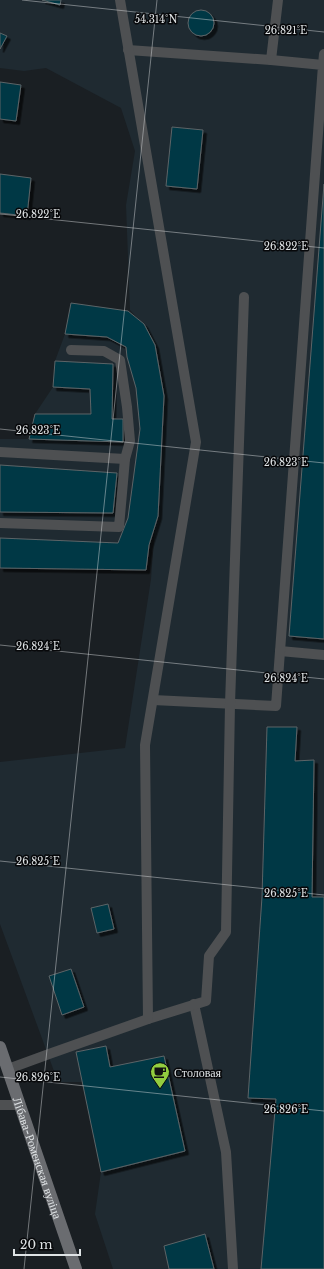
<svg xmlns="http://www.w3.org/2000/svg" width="324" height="1269" font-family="'Libre Baskerville',serif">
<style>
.built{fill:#1f2a31}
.building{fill:#003845;stroke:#5c6467;filter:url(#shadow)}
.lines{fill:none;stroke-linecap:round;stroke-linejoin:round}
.lane{stroke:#4e5052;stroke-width:10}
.secondary{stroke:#6a6c70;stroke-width:12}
.ticks{fill:none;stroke:#dfe3e5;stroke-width:1;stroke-opacity:0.45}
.labels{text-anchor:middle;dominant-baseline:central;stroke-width:3;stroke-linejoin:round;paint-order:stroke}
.poi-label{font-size:12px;fill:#dfe3e5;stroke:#07080a;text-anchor:start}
.street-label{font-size:12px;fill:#dfe3e5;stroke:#07080a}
.ticks-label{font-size:10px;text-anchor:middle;fill:#dfe3e5;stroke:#07080a;stroke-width:3;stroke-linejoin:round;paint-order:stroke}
</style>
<defs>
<filter id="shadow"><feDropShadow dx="3.5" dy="3.5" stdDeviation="0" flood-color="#0009"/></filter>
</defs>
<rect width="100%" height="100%" fill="#1a1f23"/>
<path class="built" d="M0 0H324V1269H113L95 1214 101 1172 82 1082H58L0 924V762L125 748 151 579 155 526 149 545 146 570 0 568V439H29L35 414 53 387 55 361 65 334 71 303 128 311 140 321 130 310 126 205 135 151 121 108 46 68 24 71 0 68Z"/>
<g class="building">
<path d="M42 0H61L60 5Z"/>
<circle cx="201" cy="23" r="13"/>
<path d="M0 33 7 36 0 49Z"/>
<path d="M0 82 21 85 16 121 0 119Z"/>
<path d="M172 127 203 130 197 189 166 186Z"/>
<path d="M0 174 31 178 27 216 0 213Z"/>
<path d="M324 184V639L289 636Z"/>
<path d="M71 303 128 311 144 324 155 345 164 396 158 516 149 545 146 570 0 568V538L118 543 128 518 140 429 136 388 127 357 126 347 107 337 65 334Z"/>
<path d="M55 361 113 364 112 419H123V442L29 439 35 414H91L90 389 53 387Z"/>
<path d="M0 465 117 473 113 513 0 512Z"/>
<path d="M267 727H297L295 761 314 760 312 897H324V1269H261L276 1099 248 1098 262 897Z"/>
<path d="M108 904 114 929 97 933 91 908Z"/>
<path d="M71 969 84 1007 62 1015 49 976Z"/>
<path d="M106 1046 110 1067 164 1056 185 1151 101 1172 76 1052Z"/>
<path d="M205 1234 214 1269H169L164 1246Z"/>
</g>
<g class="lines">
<g class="lane">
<path d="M128 50 271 60 278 0"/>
<path d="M323 65 324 54"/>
<path d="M0 452 125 459"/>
<path d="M0 523 119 527 125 459 130 441 127 407 120 360 104 351 71 350"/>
<path d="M280 651 324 655"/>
<path d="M153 700 276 706 323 65 271 60"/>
<path d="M194 1004 226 1152 233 1269"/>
<path d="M148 1019 206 1001 209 956 226 932 230 704 244 297"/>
<path d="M8 1069 49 1054 148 1019 145 745 196 442 120 0"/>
<path d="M0 1105H20"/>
</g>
<path class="secondary" id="s1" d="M0 1047 76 1269"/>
</g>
<path class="ticks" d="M22 0 324 32M0 214 324 248M0 429 324 463M0 645 324 679M0 861 324 895M0 1077 324 1111M24 1269 157 0"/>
<defs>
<symbol id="cafe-pin" viewBox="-11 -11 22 30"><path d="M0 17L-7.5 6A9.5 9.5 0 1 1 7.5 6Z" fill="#92cd3f" stroke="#07080a"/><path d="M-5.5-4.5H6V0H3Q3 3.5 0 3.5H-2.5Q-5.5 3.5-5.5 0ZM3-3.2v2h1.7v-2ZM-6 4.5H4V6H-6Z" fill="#111"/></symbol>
</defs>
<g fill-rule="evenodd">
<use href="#cafe-pin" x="149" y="1061" width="22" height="30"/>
</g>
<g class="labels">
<g class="poi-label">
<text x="174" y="1072">Столовая</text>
</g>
<g class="street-label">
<text stroke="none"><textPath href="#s1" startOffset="117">Лібава-Роменская вуліца</textPath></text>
</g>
</g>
<g class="ticks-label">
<text x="156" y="23">54.314°N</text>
<text x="286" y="34">26.821°E</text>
<text x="38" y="218">26.822°E</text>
<text x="286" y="250">26.822°E</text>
<text x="38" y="434">26.823°E</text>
<text x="286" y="466">26.823°E</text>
<text x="38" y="650">26.824°E</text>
<text x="286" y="682">26.824°E</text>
<text x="38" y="865">26.825°E</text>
<text x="286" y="897">26.825°E</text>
<text x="38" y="1081">26.826°E</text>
<text x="286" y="1113">26.826°E</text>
</g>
<path d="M14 1249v6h66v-6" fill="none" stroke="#dfe3e5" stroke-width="2"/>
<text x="20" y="1249" font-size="12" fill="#dfe3e5" stroke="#07080a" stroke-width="3" paint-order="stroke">20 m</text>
</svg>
